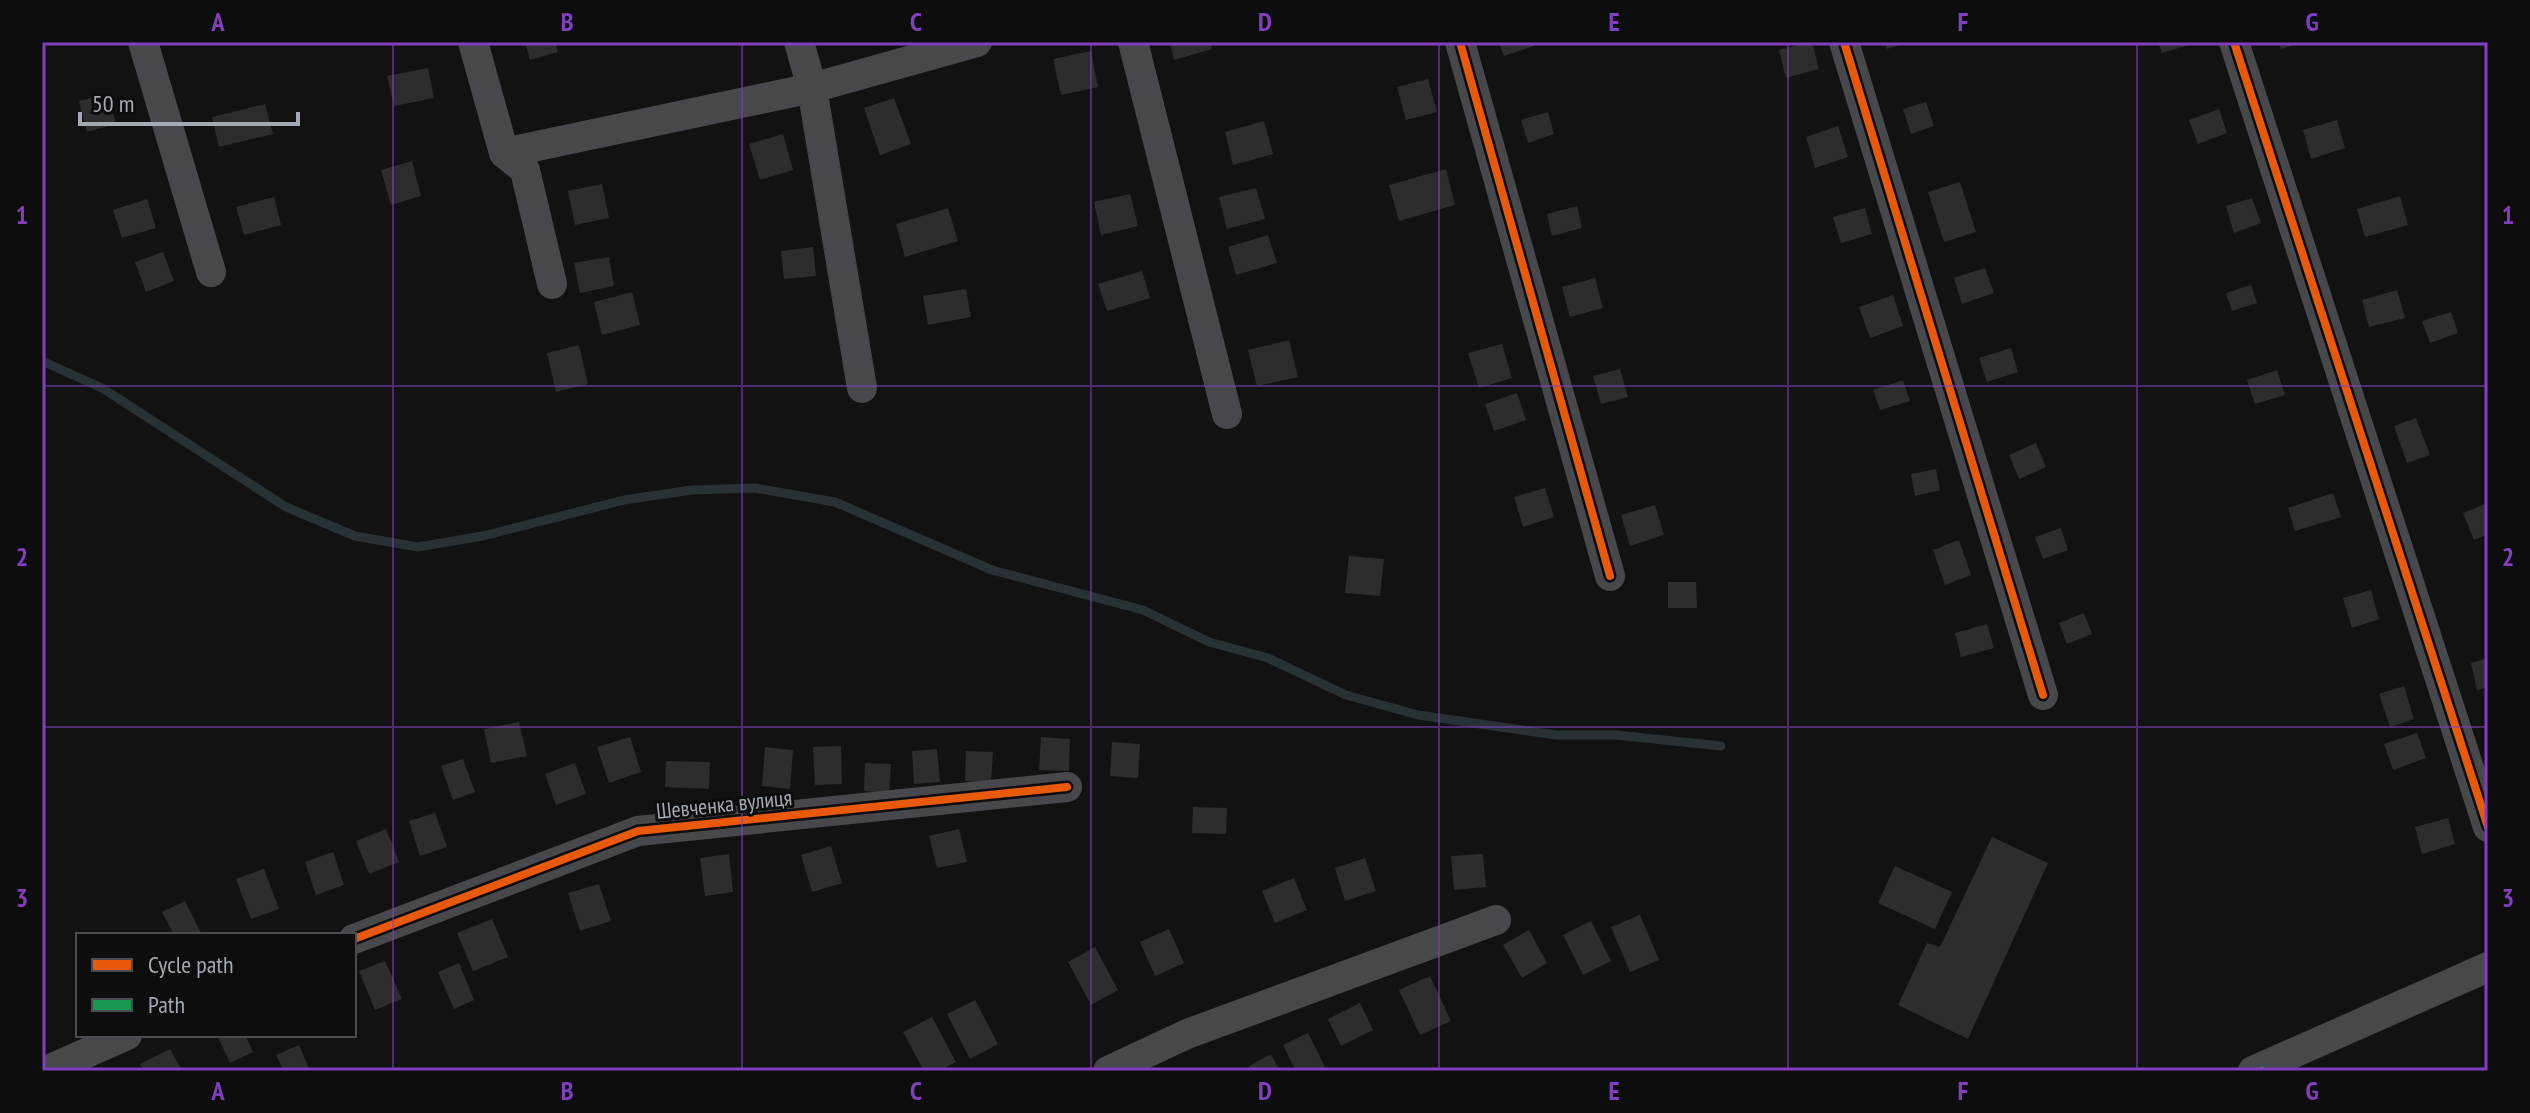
<svg xmlns="http://www.w3.org/2000/svg" width="2530" height="1113" font-family="'PT Sans Narrow',sans-serif">
<style>
.lines{fill:none;stroke-linecap:round;stroke-linejoin:round}
.stream{stroke:#283136;stroke-width:9}
.building{fill:#2d2d2e}
.street{stroke:#47484c;stroke-width:30}
.quiet{stroke:#139951;stroke-width:6;stroke-dasharray:12 6;stroke-linecap:butt}
.cycleway-casing{stroke:#0d0d0e;stroke-width:13}
.cycleway{stroke:#e8590c;stroke-width:8}
.grid{fill:none;stroke:#813fbd;stroke-width:2;stroke-opacity:0.55}
.labels{text-anchor:middle;dominant-baseline:central;stroke-width:6;stroke-linejoin:round;paint-order:stroke}
.street-label{font-size:22px;fill:#a3aab4;stroke:#0d0d0e}
.neatline{fill:none;stroke:#813fbd;stroke-width:3}
.grid-label{font-size:26px;text-anchor:middle;font-weight:bold;fill:#813fbd}
</style>
<rect width="100%" height="100%" fill="#121213"/>
<g class="lines">
<path class="stream" d="M42 361 102 388 286 507 355 536 418 547 483 536 624 500 692 490 755 488 835 502 992 570 1143 610 1209 642 1268 658 1346 695 1418 715 1556 735H1616L1721 746"/>
</g>
<g class="building">
<path d="M525 42H555L558 52 530 60Z"/>
<path d="M1170 42H1210L1212 49 1174 60Z"/>
<path d="M1499 42H1539L1540 44 1504 56Z"/>
<path d="M1812 42 1819 69 1786 78 1779 50Z"/>
<path d="M1885 42H1906V43L1887 49Z"/>
<path d="M2158 42H2195V43L2162 53Z"/>
<path d="M2279 42H2301V43L2281 49Z"/>
<path d="M1091 51 1098 87 1061 95 1053 59Z"/>
<path d="M428 68 434 98 394 106 387 76Z"/>
<path d="M1428 79 1437 112 1406 120 1397 87Z"/>
<path d="M107 94 116 124 87 132 79 101Z"/>
<path d="M894 98 911 144 880 155 864 108Z"/>
<path d="M1926 102 1934 126 1911 134 1903 109Z"/>
<path d="M265 104 273 134 219 147 212 117Z"/>
<path d="M2219 109 2227 133 2198 144 2189 120Z"/>
<path d="M1548 112 1554 134 1528 143 1521 120Z"/>
<path d="M2337 120 2345 148 2311 159 2303 130Z"/>
<path d="M1264 121 1273 154 1233 165 1225 132Z"/>
<path d="M1838 126 1848 157 1815 168 1806 137Z"/>
<path d="M783 134 793 170 760 180 749 144Z"/>
<path d="M412 161 421 196 391 205 381 170Z"/>
<path d="M1446 169 1455 205 1399 221 1389 185Z"/>
<path d="M1960 182 1976 232 1944 242 1928 192Z"/>
<path d="M602 184 609 218 575 225 568 191Z"/>
<path d="M1256 188 1265 219 1227 229 1219 197Z"/>
<path d="M1130 194 1138 226 1101 235 1094 202Z"/>
<path d="M2400 196 2408 225 2365 237 2357 209Z"/>
<path d="M274 197 281 225 244 235 236 207Z"/>
<path d="M2252 198 2261 223 2234 233 2226 206Z"/>
<path d="M147 199 156 228 122 238 113 210Z"/>
<path d="M1577 206 1582 228 1552 236 1547 214Z"/>
<path d="M948 208 958 241 905 257 896 224Z"/>
<path d="M1865 208 1872 234 1841 243 1833 217Z"/>
<path d="M1268 235 1277 263 1236 275 1228 247Z"/>
<path d="M813 247 816 276 784 279 781 251Z"/>
<path d="M163 252 174 281 146 292 135 262Z"/>
<path d="M609 257 614 286 580 293 574 263Z"/>
<path d="M1985 268 1994 293 1962 304 1954 278Z"/>
<path d="M1142 271 1150 298 1107 311 1098 284Z"/>
<path d="M1595 278 1603 308 1570 317 1562 287Z"/>
<path d="M2251 285 2257 303 2232 311 2226 293Z"/>
<path d="M966 289 971 317 928 325 923 296Z"/>
<path d="M2397 290 2405 318 2369 327 2362 300Z"/>
<path d="M632 292 640 325 602 335 594 302Z"/>
<path d="M1893 295 1903 326 1870 338 1859 307Z"/>
<path d="M2451 312 2458 333 2430 343 2422 321Z"/>
<path d="M1289 340 1298 377 1257 386 1248 350Z"/>
<path d="M1502 344 1512 378 1479 388 1468 353Z"/>
<path d="M579 345 588 384 556 392 547 353Z"/>
<path d="M2011 348 2018 372 1987 382 1979 358Z"/>
<path d="M1620 369 1628 397 1601 404 1593 376Z"/>
<path d="M2277 370 2285 395 2255 404 2247 380Z"/>
<path d="M1903 380 1910 401 1880 410 1873 390Z"/>
<path d="M1517 393 1526 420 1494 431 1485 404Z"/>
<path d="M2416 418 2430 455 2407 463 2394 426Z"/>
<path d="M2036 443 2046 467 2019 479 2009 455Z"/>
<path d="M1936 469 1940 490 1915 496 1911 474Z"/>
<path d="M1545 488 1554 517 1523 527 1514 497Z"/>
<path d="M2333 493 2341 517 2295 531 2288 508Z"/>
<path d="M2488 503V534L2474 540 2463 513Z"/>
<path d="M1655 505 1664 535 1630 546 1621 515Z"/>
<path d="M2061 528 2068 550 2043 559 2035 537Z"/>
<path d="M1959 540 1971 575 1945 585 1933 550Z"/>
<path d="M1349 556 1384 559 1380 596 1345 593Z"/>
<path d="M1668 582H1696L1697 608H1668Z"/>
<path d="M2371 590 2379 619 2352 628 2343 598Z"/>
<path d="M2084 613 2092 634 2067 644 2059 623Z"/>
<path d="M1987 624 1994 648 1961 657 1955 633Z"/>
<path d="M2488 658V687L2477 690 2471 663Z"/>
<path d="M2404 686 2414 719 2390 727 2379 694Z"/>
<path d="M519 722 527 756 491 763 484 729Z"/>
<path d="M2417 733 2426 758 2393 770 2384 744Z"/>
<path d="M630 737 641 772 609 783 597 747Z"/>
<path d="M1041 737 1070 739 1069 771 1039 770Z"/>
<path d="M1112 742 1140 744 1138 778 1110 776Z"/>
<path d="M841 746 842 784 815 785 813 747Z"/>
<path d="M765 747 793 750 790 789 762 786Z"/>
<path d="M937 749 940 782 914 784 912 751Z"/>
<path d="M966 751 993 752 991 783 965 781Z"/>
<path d="M463 759 475 792 453 800 441 766Z"/>
<path d="M666 761 710 762 709 789 665 787Z"/>
<path d="M575 763 586 794 556 805 545 774Z"/>
<path d="M865 763 891 764 889 793 864 791Z"/>
<path d="M1193 807 1227 808 1226 834 1192 833Z"/>
<path d="M435 813 447 847 420 856 409 821Z"/>
<path d="M2448 818 2455 844 2422 854 2415 827Z"/>
<path d="M386 829 399 862 369 874 356 841Z"/>
<path d="M959 829 967 862 937 868 929 836Z"/>
<path d="M1992 837 2048 863 1968 1039 1898 1005 1927 943 1940 947Z"/>
<path d="M831 846 842 883 812 892 801 855Z"/>
<path d="M333 852 344 885 316 895 305 862Z"/>
<path d="M729 854 733 892 705 896 700 858Z"/>
<path d="M1483 854 1486 887 1454 890 1451 856Z"/>
<path d="M1365 858 1376 891 1345 901 1335 868Z"/>
<path d="M1895 866 1952 892 1935 929 1878 903Z"/>
<path d="M264 869 279 909 251 919 236 879Z"/>
<path d="M1294 878 1307 910 1275 923 1262 891Z"/>
<path d="M599 884 611 921 580 931 568 893Z"/>
<path d="M185 901 202 935H174L162 912Z"/>
<path d="M1640 915 1659 960 1630 972 1611 927Z"/>
<path d="M492 919 508 957 473 971 457 933Z"/>
<path d="M1591 921 1611 961 1583 975 1563 935Z"/>
<path d="M1169 929 1184 963 1155 976 1140 942Z"/>
<path d="M1529 930 1547 963 1522 978 1503 945Z"/>
<path d="M1095 947 1118 990 1091 1005 1068 962Z"/>
<path d="M385 961 402 999 375 1010 359 971Z"/>
<path d="M459 963 474 1000 454 1009 438 972Z"/>
<path d="M1430 976 1451 1021 1420 1035 1399 990Z"/>
<path d="M975 1000 998 1044 970 1059 947 1014Z"/>
<path d="M1360 1003 1373 1030 1341 1046 1328 1019Z"/>
<path d="M932 1017 956 1062 938 1071H924L903 1032Z"/>
<path d="M1308 1033 1325 1067 1316 1071H1296L1283 1045Z"/>
<path d="M217 1035H245L253 1052 230 1063Z"/>
<path d="M299 1045 310 1071H284L276 1055Z"/>
<path d="M170 1049 182 1071H144L140 1064Z"/>
<path d="M1271 1054 1280 1071H1251L1249 1066Z"/>
</g>
<g class="lines">
<g class="street">
<path d="M143 42 211 272"/>
<path d="M473 42 504 153 525 170 552 284"/>
<path d="M799 42 812 88 862 388"/>
<path d="M1133 42 1227 414"/>
<path d="M1460 42 1610 576"/>
<path d="M1844 42 2043 695"/>
<path d="M2234 42 2488 827"/>
<path d="M504 153 812 88 977 42"/>
<path d="M354 939 638 831 1067 787"/>
<path d="M46 1071 127 1035"/>
<path d="M1108 1071 1187 1034 1496 920"/>
<path d="M2253 1071 2488 967"/>
</g>
<path class="quiet" d="M2260 1068 2263 1071"/>
<defs>
<g id="cycleway">
<path d="M1460 42 1610 576"/>
<path d="M1844 42 2043 695"/>
<path d="M2234 42 2488 827"/>
<path d="M354 939 638 831 1067 787"/>
</g>
</defs>
<use href="#cycleway" class="cycleway-casing"/>
<use href="#cycleway" class="cycleway"/>
</g>
<path class="grid" d="M393 42V1071M742 42V1071M1091 42V1071M1439 42V1071M1788 42V1071M2137 42V1071M42 386H2488M42 727H2488"/>
<g class="labels">
<g class="street-label">
<text transform="translate(724 804) rotate(-6)">Шевченка вулиця</text>
</g>
</g>
<rect width="2530" height="1113" fill="none" stroke="#0d0d0e" stroke-width="88"/>
<rect x="76" y="933" width="280" height="104" fill="#0d0d0e" stroke="#494c50" stroke-width="2"/>
<rect x="92" y="959" width="40" height="12" fill="#e8590c" stroke="#494c50" stroke-width="2"/>
<text x="148" y="973" font-size="24" fill="#a3aab4">Cycle path</text>
<rect x="92" y="999" width="40" height="12" fill="#139951" stroke="#494c50" stroke-width="2"/>
<text x="148" y="1013" font-size="24" fill="#a3aab4">Path</text>
<path d="M80 112v12h218v-12" fill="none" stroke="#a3aab4" stroke-width="4"/>
<text x="92" y="112" font-size="24" fill="#a3aab4" stroke="#0d0d0e" stroke-width="6" paint-order="stroke">50 m</text>
<rect x="44" y="44" width="2442" height="1025" class="neatline"/>
<g class="grid-label">
<text x="218" y="31">A</text>
<text x="567" y="31">B</text>
<text x="916" y="31">C</text>
<text x="1265" y="31">D</text>
<text x="1614" y="31">E</text>
<text x="1963" y="31">F</text>
<text x="2312" y="31">G</text>
<text x="22" y="224">1</text>
<text x="2508" y="224">1</text>
<text x="22" y="566">2</text>
<text x="2508" y="566">2</text>
<text x="22" y="907">3</text>
<text x="2508" y="907">3</text>
<text x="218" y="1100">A</text>
<text x="567" y="1100">B</text>
<text x="916" y="1100">C</text>
<text x="1265" y="1100">D</text>
<text x="1614" y="1100">E</text>
<text x="1963" y="1100">F</text>
<text x="2312" y="1100">G</text>
</g>
</svg>
